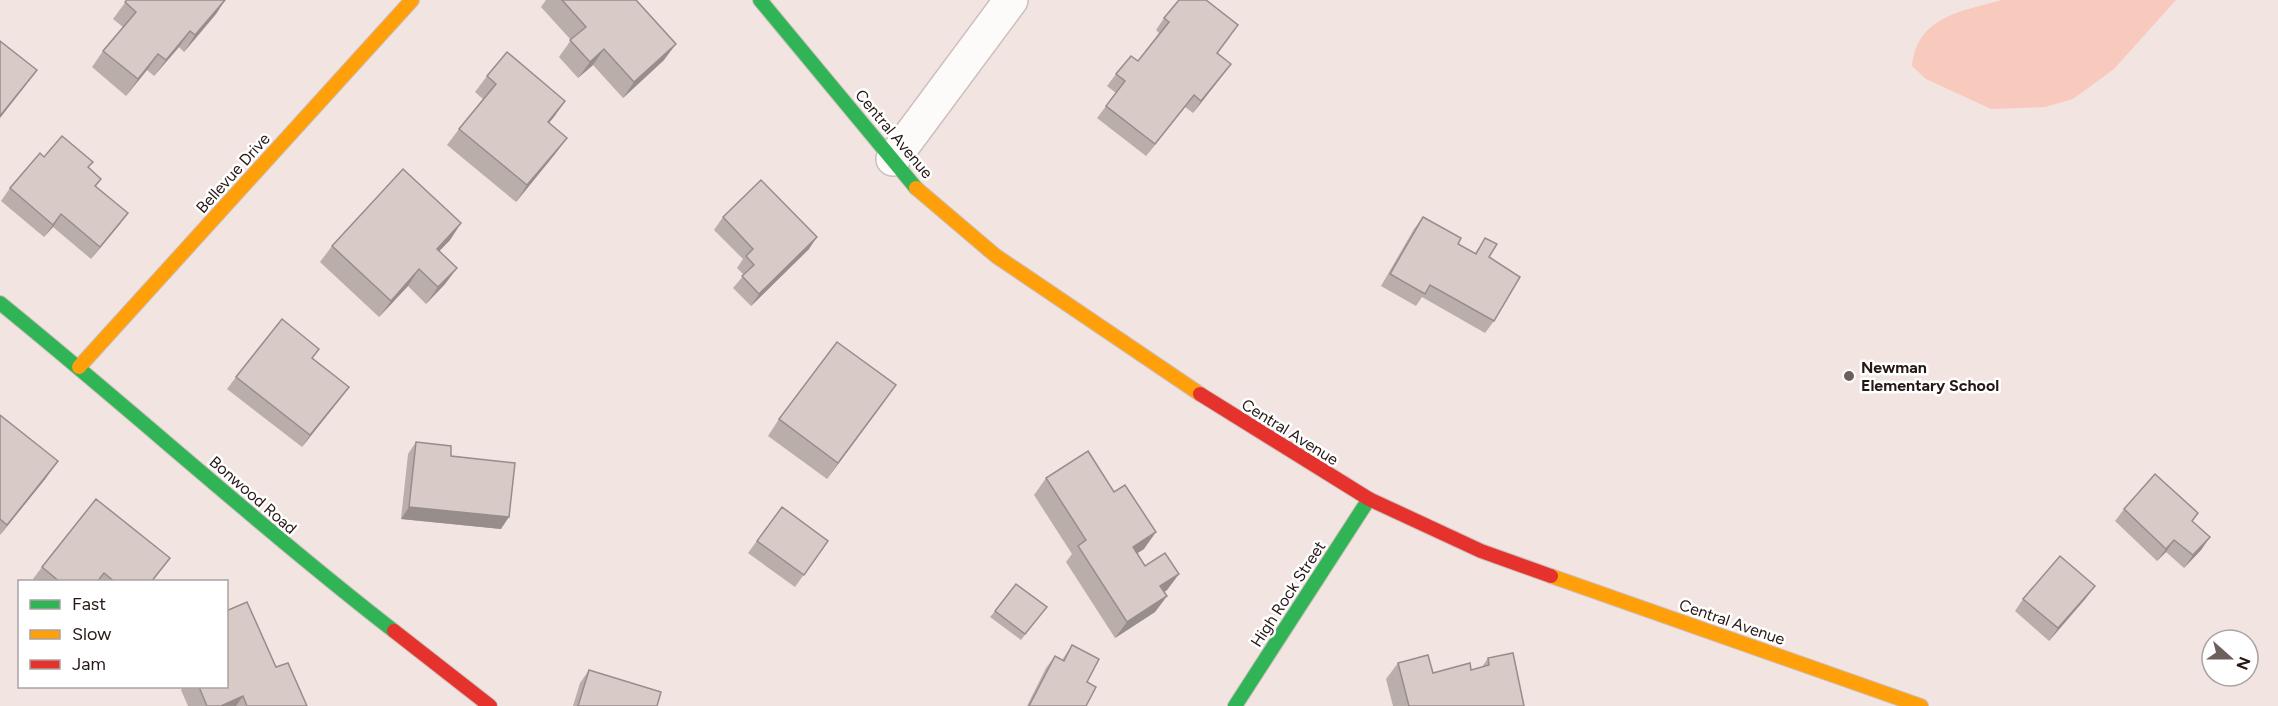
<svg xmlns="http://www.w3.org/2000/svg" width="2278" height="706" font-family="Figtree,sans-serif">
<style>
.green{fill:#f8cabe}
.lines{fill:none;stroke-linecap:round;stroke-linejoin:round}
.street-casing{stroke:#cdbfbc;stroke-width:36}
.fast-casing{stroke:#cdbfbc;stroke-width:16}
.slow-casing{stroke:#cdbfbc;stroke-width:16}
.jam-casing{stroke:#cdbfbc;stroke-width:16}
.street{stroke:#fdfbfa;stroke-width:33}
.fast{stroke:#30b455;stroke-width:14}
.slow{stroke:#ff9f0a;stroke-width:14}
.jam{stroke:#e5322d;stroke-width:14}
.wall{fill:#baaeaa}
.shaded-wall{fill:#978d8b}
.building{fill:#d8cac6;stroke:#978d8b;stroke-width:1.5}
.poi-dot{fill:#6d5f5c;stroke:#fff;stroke-width:2}
.labels{text-anchor:middle;dominant-baseline:central;stroke-width:5;stroke-linejoin:round;paint-order:stroke}
.street-label{font-size:16px;fill:#261814;stroke:#fff}
.poi-label{font-size:16px;font-weight:bold;fill:#261814;stroke:#fff;text-anchor:start}
</style>
<rect width="100%" height="100%" fill="#f2e4e1"/>
<path class="green" d="M2002 0H2176L2114 69 2073 99 2045 107 1991 109 1926 79 1912 66C1917 16 1963 11 2002 0Z"/>
<g class="lines">
<defs>
<path id="street" d="M893 159 1011 0"/>
<g id="fast">
<path d="M760 0 916 188"/>
<path d="M0 303C133 411 259 526 394 631"/>
<path d="M1235 706 1369 499"/>
</g>
<g id="slow">
<path d="M916 188 996 256 1200 394"/>
<path d="M79 367 412 0"/>
<path d="M1551 576 1921 706"/>
</g>
<g id="jam">
<path d="M1200 394 1369 499 1481 551 1551 576"/>
<path d="M394 631 490 706"/>
</g>
</defs>
<use href="#street" class="street-casing"/>
<use href="#fast" class="fast-casing"/>
<use href="#slow" class="slow-casing"/>
<use href="#jam" class="jam-casing"/>
<use href="#street" class="street"/>
<use href="#fast" class="fast"/>
<use href="#slow" class="slow"/>
<use href="#jam" class="jam"/>
</g>
<g class="wall">
<path d="M127 0H225L216 14 184 52 179 47 154 76 147 70 126 96 92 67 103 51 123 27 113 19Z"/>
<path d="M546 0H636L664 60 623 98 593 65 578 78 559 57 571 40 541 7Z"/>
<path d="M1164 18 1230 37 1218 53 1222 76 1193 113 1185 107 1146 156 1097 118 1116 93 1107 86 1116 74 1138 61 1159 33 1156 30Z"/>
<path d="M487 76 565 101 549 123 567 138 555 154 516 202 447 145 459 129 483 99 475 92Z"/>
<path d="M44 157 88 168 101 179 96 186 128 213 119 225 91 259 53 227 44 237 1 201 10 188Z"/>
<path d="M723 217 809 249 751 306 733 288 744 275 737 268 743 259 714 230Z"/>
<path d="M1423 217 1458 244 1475 253 1485 238 1489 257 1494 321 1485 333 1422 297 1416 306 1381 286 1414 229Z"/>
<path d="M461 223 450 240 439 251 457 268 445 284 426 304 408 286 379 317 320 262 332 246Z"/>
<path d="M313 358 340 399 302 447 227 389 236 377Z"/>
<path d="M884 402 827 479 768 436 779 419Z"/>
<path d="M0 415 46 478 0 535Z"/>
<path d="M416 442 451 456 501 529 401 519 408 454Z"/>
<path d="M1046 478 1144 549 1137 553 1145 566 1179 574 1167 590 1164 592 1167 596 1155 612 1115 638 1066 562 1072 554 1034 495Z"/>
<path d="M782 507 828 541 795 587 748 553Z"/>
<path d="M2124 509 2192 522 2210 537 2201 550 2184 568 2166 552 2157 561 2115 521Z"/>
<path d="M42 567 161 570 152 582H36L33 579Z"/>
<path d="M2086 598 2049 641 2015 611 2023 599Z"/>
<path d="M1047 607 1021 640 990 617 995 611Z"/>
<path d="M1072 645 1087 682 1086 706H1027L1046 668 1055 656 1062 660Z"/>
<path d="M1488 658 1524 706H1393L1386 679 1398 663 1433 673 1471 670 1482 667Z"/>
<path d="M276 667 307 706H188L181 690 183 687H226Z"/>
<path d="M589 670 657 706H573L580 683Z"/>
</g>
<g class="shaded-wall">
<path d="M225 0 216 14 184 52 195 35Z"/>
<path d="M190 31 179 47 154 76 166 60Z"/>
<path d="M676 44 664 60 623 98 634 82Z"/>
<path d="M604 49 593 65 578 78 590 62Z"/>
<path d="M158 54 147 70 126 96 138 79Z"/>
<path d="M1231 64 1222 76 1193 113 1201 101Z"/>
<path d="M37 70 25 86 0 118V116Z"/>
<path d="M1194 95 1185 107 1146 156 1155 144Z"/>
<path d="M565 101 554 117 536 138 548 122Z"/>
<path d="M567 138 555 154 516 202 527 185Z"/>
<path d="M128 213 119 225 91 259 100 247Z"/>
<path d="M61 214 53 227 44 237 53 225Z"/>
<path d="M461 223 450 240 425 266 437 249Z"/>
<path d="M817 237 809 249 751 306 759 294Z"/>
<path d="M457 268 445 284 426 304 438 287Z"/>
<path d="M419 269 408 286 379 317 391 301Z"/>
<path d="M896 385 884 402 827 479 838 463Z"/>
<path d="M349 387 340 399 302 447 310 435Z"/>
<path d="M58 461 46 478 0 535 7 525Z"/>
<path d="M409 507 509 517 501 529 401 519Z"/>
<path d="M1156 532 1144 549 1121 564 1133 547Z"/>
<path d="M2210 537 2201 550 2184 568 2193 555Z"/>
<path d="M2174 540 2166 552 2157 561 2166 549Z"/>
<path d="M1179 574 1167 590 1149 602 1160 586Z"/>
<path d="M2095 586 2086 598 2049 641 2058 628Z"/>
<path d="M1167 596 1155 612 1115 638 1127 622Z"/>
<path d="M243 696 236 706H221Z"/>
</g>
<g class="building">
<path d="M127 0H225L195 35 190 31 166 60 158 54 138 79 103 51 136 12 125 2Z"/>
<path d="M562 0H636L676 44 634 82 604 49 590 62 570 40 586 27Z"/>
<path d="M1179 0H1206L1238 25 1217 53 1231 64 1201 101 1194 95 1155 144 1106 106 1125 81 1116 74 1131 56 1138 61 1169 22 1164 18Z"/>
<path d="M0 41 37 70 0 116Z"/>
<path d="M507 52 565 101 548 122 567 138 527 185 459 129 496 84 487 76Z"/>
<path d="M62 136 93 162 88 167 101 179 95 186 128 213 100 247 61 214 53 225 10 188 40 153 44 157Z"/>
<path d="M403 169 461 223 437 249 457 268 438 287 419 269 391 301 332 246Z"/>
<path d="M761 180 817 237 759 294 742 276 754 265 746 256 753 249 723 217Z"/>
<path d="M1423 217 1461 238 1458 244 1476 254 1485 238 1497 244 1489 257 1520 277 1494 321 1430 285 1425 294 1390 274Z"/>
<path d="M282 319 319 349 312 358 349 387 310 435 236 377Z"/>
<path d="M837 342 896 385 838 463 779 419Z"/>
<path d="M0 415 58 461 7 525 0 519Z"/>
<path d="M416 442 451 446V456L515 463 509 517 409 507Z"/>
<path d="M1088 451 1114 492 1125 485 1156 532 1133 547 1145 566 1165 553 1179 574 1160 586 1167 596 1127 622 1078 546 1086 540 1046 478Z"/>
<path d="M2155 474 2198 513 2192 521 2210 537 2193 555 2174 540 2166 549 2124 509Z"/>
<path d="M96 499 170 558 151 582H115L104 573 97 582H60L42 567Z"/>
<path d="M782 507 828 541 804 575 757 541Z"/>
<path d="M2060 556 2095 586 2058 628 2023 599Z"/>
<path d="M1016 584 1047 607 1025 634 995 611Z"/>
<path d="M247 602 276 667 288 663 307 706H247L243 696 221 706H207L199 687H226V611Z"/>
<path d="M1072 645 1099 659 1087 682 1096 687 1086 706H1029L1055 656 1064 661Z"/>
<path d="M1513 653 1524 706H1409L1398 663 1428 655 1433 673 1470 663 1471 670 1489 665 1488 658Z"/>
<path d="M589 670 661 692 657 706H578Z"/>
</g>
<circle class="poi-dot" cx="1849" cy="376" r="6"/>
<g class="labels">
<g class="street-label">
<text transform="translate(894 134) rotate(50)">Central Avenue</text>
<text transform="translate(233 173) rotate(-48)">Bellevue Drive</text>
<text transform="translate(1290 432) rotate(32)">Central Avenue</text>
<text transform="translate(253 495) rotate(41)">Bonwood Road</text>
<text transform="translate(1288 594) rotate(-57)">High Rock Street</text>
<text transform="translate(1732 622) rotate(19)">Central Avenue</text>
</g>
<g class="poi-label">
<text x="1861" y="367">Newman<tspan x="1861" dy="18">Elementary School</tspan></text>
</g>
</g>
<rect x="18" y="580" width="210" height="108" fill="#ffffff" stroke="#a8a3a1" stroke-width="1.5"/>
<rect x="30" y="600" width="30" height="9" fill="#30b455" stroke="#a8a3a1" stroke-width="1.5"/>
<text x="72" y="610" font-size="18" fill="#261814">Fast</text>
<rect x="30" y="630" width="30" height="9" fill="#ff9f0a" stroke="#a8a3a1" stroke-width="1.5"/>
<text x="72" y="640" font-size="18" fill="#261814">Slow</text>
<rect x="30" y="660" width="30" height="9" fill="#e5322d" stroke="#a8a3a1" stroke-width="1.5"/>
<text x="72" y="670" font-size="18" fill="#261814">Jam</text>
<g transform="translate(2230 658) rotate(111)"><circle r="28" fill="#ffffff" stroke="#a8a3a1" stroke-width="1.5"/>
<path d="M0-4.5L10 22L0 15L-10 22Z" fill="#6d5f5c"/>
<text y="-9" font-size="16" font-weight="bold" text-anchor="middle" fill="#261814">N</text>
</g>
</svg>
